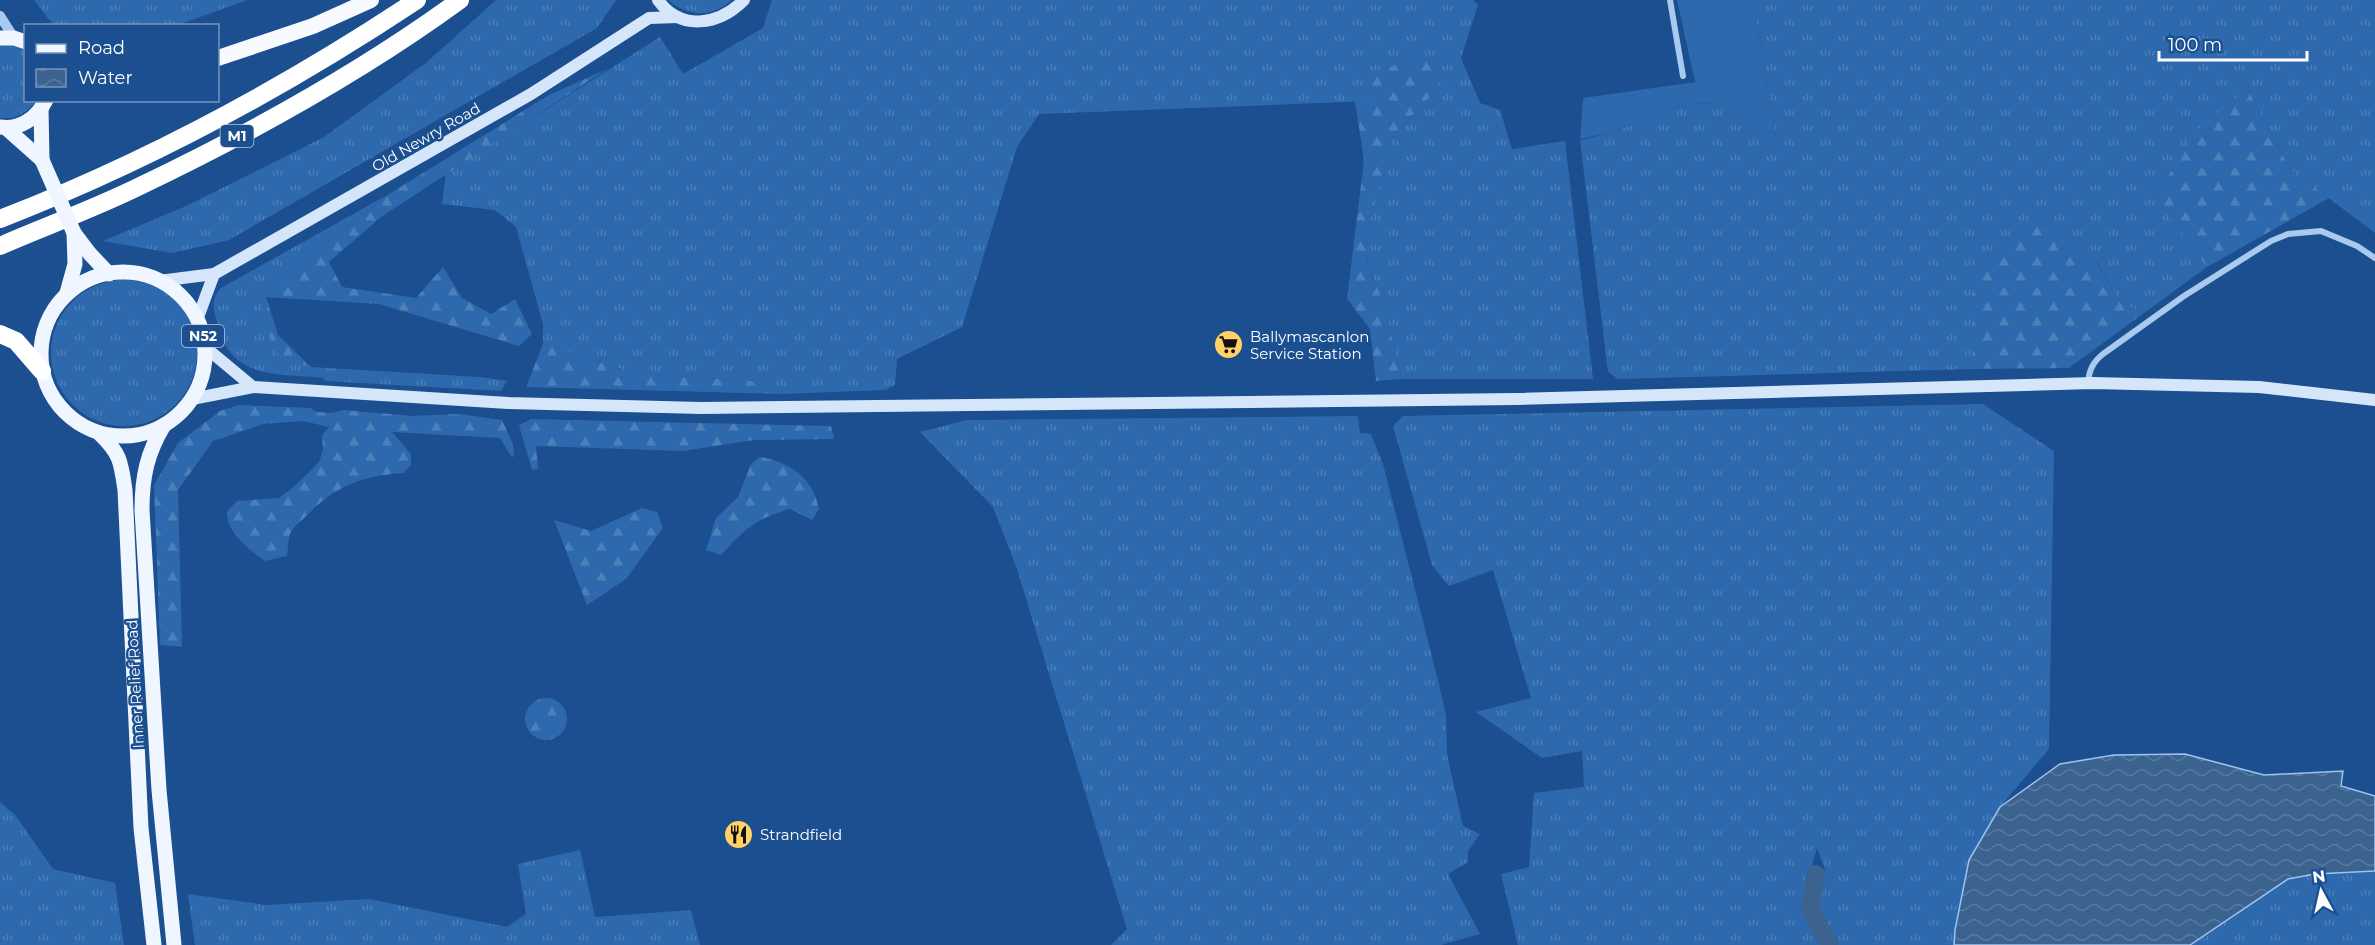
<svg xmlns="http://www.w3.org/2000/svg" width="2375" height="945" font-family="Montserrat,sans-serif">
<style>
.grass{fill:url(#grass-tufts)}
.forest{fill:url(#forest-firs)}
.garden{fill:#2e69ad}
.water{fill:url(#water-waves);stroke:#9cc4f0;stroke-width:1.5}
.lines{fill:none;stroke-linecap:round;stroke-linejoin:round}
.river{stroke:#3c6290;stroke-width:18}
.minor{stroke:#a9c9ee;stroke-width:6}
.tertiary{stroke:#a9c9ee;stroke-width:10}
.secondary{stroke:#d6e6fa;stroke-width:12}
.primary{stroke:#f0f6ff;stroke-width:15}
.trunk{stroke:#f8faff;stroke-width:16}
.motorway{stroke:#fff;stroke-width:18}
.primary-bridge{stroke:#f0f6ff;stroke-width:15}
.labels{text-anchor:middle;dominant-baseline:central;stroke-width:5;stroke-linejoin:round;paint-order:stroke}
.shield{fill:#1b4f8f;stroke:#bbcadd;stroke-width:1.5}
.shield-label{font-size:14px;font-weight:bold;fill:#fff}
.street-label{font-size:15px;fill:#fff;stroke:#1b4f8f}
.poi-label{font-size:15px;fill:#fff;stroke:#1b4f8f;text-anchor:start}
</style>
<defs>
<pattern id="grass-tufts" width="24" height="20" patternUnits="userSpaceOnUse" patternTransform="scale(1.5)"><rect width="24" height="20" fill="#2e69ad"/><path d="M3 7l-1-3M5 7V3M7 7l1-3M15 17l-1-3M17 17v-4M19 17l1-3" fill="none" stroke="#4d80b9"/></pattern>
<pattern id="forest-firs" width="22" height="20" patternUnits="userSpaceOnUse" patternTransform="scale(1.5)"><rect width="22" height="20" fill="#2e69ad"/><path d="M5 1l3.5 6h-7zM16 11l3.5 6h-7z" fill="#4d80b9"/></pattern>
<pattern id="water-waves" width="16" height="10" patternUnits="userSpaceOnUse" patternTransform="scale(1.5)"><rect width="16" height="10" fill="#3c6290"/><path d="M0 5q4-4 8 0t8 0" fill="none" stroke="#597aa1"/></pattern>
</defs>
<rect width="100%" height="100%" fill="#1b4f8f"/>
<g class="grass">
<path d="M34 0H247L178 25 57 26 51 22Z"/>
<path d="M496 0H616L597 28 229 240 172 253 103 241 186 206 324 137 427 62Z"/>
<path d="M668 0H732C711 18 689 17 668 0Z"/>
<path d="M772 0H1473L1478 5 1461 58 1480 103 1500 110 1512 149 1565 141 1593 379H1402L1383 301 1368 265 1366 235 1393 136 1441 85 1371 101 1039 114 1017 147 962 327 897 359 895 385 885 390 782 394 751 381 634 373 543 344V324L516 227 495 210 442 204 446 173 660 37 683 74 763 28Z"/>
<path d="M1753 0H2375V233L2290 169 2247 88 2156 197 2207 267 2144 313 2120 302 2096 261 1973 272V369L1618 379 1608 372 1580 140 1613 132 1686 104 1720 103 1776 135Z"/>
<path d="M0 44 18 45 25 49 26 100 37 101C27 112 16 120 0 118Z"/>
<path d="M389 194 263 291 280 359 311 367 480 377 507 381 501 391 325 381 323 378C288 374 244 380 225 344 221 338 219 329 217 322 213 309 211 298 221 288Z"/>
<circle cx="124" cy="353" r="73"/>
<path d="M1983 404 2054 451 2049 749 2000 807 1955 930 1954 945H1838L1817 903 1825 869 1817 848 1803 898 1821 945H1518L1501 874 1529 867 1534 793 1584 787 1582 751 1542 758 1476 712 1531 698 1493 570 1449 586 1432 565 1393 426 1403 416Z"/>
<path d="M1358 416 1360 433 1371 434 1383 464 1438 680 1446 716 1447 754 1463 826 1480 834 1468 851V862L1448 874 1480 934 1441 945H1111L1127 929 1017 569 993 507 920 432 967 420Z"/>
<path d="M0 802 15 815 53 869 115 883 124 945H0Z"/>
<path d="M580 850 595 917 691 910 700 945H195L188 894 266 905 369 899 507 927 526 914 518 864Z"/>
<path d="M2375 871V945H2190L2288 879 2315 874Z"/>
</g>
<g class="forest">
<path d="M1426 55 1441 85 1393 136 1366 235 1368 265 1383 301 1402 379 1376 381 1370 329 1347 299 1364 160 1355 101 1371 100 1370 73Z"/>
<path d="M607 69 381 217 329 262 342 287 416 298 443 267 462 298 491 314 515 299 532 334 519 346 379 304 266 297 278 335 311 367 280 360C270 339 257 315 263 291L389 194 549 95Z"/>
<path d="M2247 88 2290 169 2329 198 2207 267 2155 198 2194 133Z"/>
<path d="M2037 227 2096 262 2120 302 2144 313 2069 368 1973 369V272Z"/>
<path d="M543 344 634 373 751 381 782 394 526 387Z"/>
<path d="M239 405 310 408 317 412 332 413 343 410 413 416 460 414 502 420 513 444 514 455 512 458 500 438 392 432 411 454V465L404 473C362 476 337 485 307 515 303 520 294 526 291 532 288 538 288 549 287 556L265 561C249 549 226 533 227 511L237 501 279 498 296 485 319 462 323 450 322 435 329 427 303 421 263 424 213 441 178 490 182 647 160 645 154 485 178 443 220 411Z"/>
<path d="M531 419 831 426 834 439 754 440 683 451 536 446 538 469 532 470 519 425Z"/>
<path d="M760 457C790 462 813 478 819 509L812 520 790 509C755 519 745 529 721 555L706 550 716 518 738 497 751 464Z"/>
<path d="M642 508 657 512 663 528 626 579 587 605 554 520 591 531Z"/>
<circle cx="546" cy="719" r="21"/>
</g>
<path class="garden" d="M1677 0H1753L1776 135 1720 103 1686 104 1613 132 1580 139 1583 98 1695 82Z"/>
<path class="water" d="M2185 754 2264 775 2343 771 2341 786 2375 796V871L2315 874 2288 879 2190 945H1954L1955 930 1969 860 2000 807 2060 764 2114 755Z"/>
<g class="lines">
<path class="river" d="M1816 874 1810 907 1829 945"/>
<g class="minor">
<path d="M1670 0 1683 76"/>
<path d="M2088 383C2089 370 2093 362 2103 354L2184 296 2271 241 2288 234 2321 231 2357 246 2375 258"/>
</g>
<path class="tertiary" d="M0 16 14 38"/>
<g class="secondary">
<path d="M658 0C681 32 719 25 744 0"/>
<path d="M159 281 214 274 531 94 649 18 678 17"/>
<path d="M197 320 214 274"/>
<path d="M205 347 253 387"/>
<path d="M192 399 253 387 508 403 701 408 1517 399 2093 383 2259 387 2375 400"/>
</g>
<g class="primary">
<path d="M0 38H14L26 42"/>
<path d="M41 109 42 160"/>
<path d="M0 127C20 130 37 118 46 100"/>
<path d="M6 128 42 160"/>
<path d="M74 233 90 254 109 274"/>
<circle cx="123" cy="354" r="82"/>
<path d="M67 293 75 264 74 233"/>
<path d="M164 425C147 453 142 477 142 510L159 790 174 945"/>
<path d="M99 433C120 453 121 461 125 490L141 828 154 945"/>
</g>
<path class="trunk" d="M218 58 313 26 371 0"/>
<g class="motorway">
<path d="M0 219C147 162 286 87 417 0"/>
<path d="M0 246C46 226 93 209 138 187 249 134 360 73 460 0"/>
<path d="M0 334 16 341 42 371"/>
</g>
<path class="primary-bridge" d="M42 160 74 233"/>
</g>
<defs>
<symbol id="supermarket-disc" viewBox="-11 -11 22 22"><circle r="9.5" fill="#ffd166" stroke="#1b4f8f"/><path d="M-6-5.5h2.5l.6 2H6L4.5 2H-2.5L-4.4-4H-6ZM-1.5 3.2a1.3 1.3 0 1 0 .1 0ZM3 3.2a1.3 1.3 0 1 0 .1 0Z" fill="#111"/></symbol>
<symbol id="restaurant-disc" viewBox="-11 -11 22 22"><circle r="9.5" fill="#ffd166" stroke="#1b4f8f"/><path d="M-5-6h1v4h1v-4h1v4h1v-4h1v5L-1.5 .5V6h-2V.5L-5-1ZM5-6V6H3V1.5H1.5Q1.5-4 5-6Z" fill="#111"/></symbol>
</defs>
<g fill-rule="evenodd">
<use href="#supermarket-disc" x="1212" y="328" width="33" height="33"/>
<use href="#restaurant-disc" x="722" y="818" width="33" height="33"/>
</g>
<g class="labels">
<g class="shield">
<rect x="220.5" y="125" width="33" height="22" rx="4.5"/>
<rect x="182" y="325" width="42" height="22" rx="4.5"/>
</g>
<g class="shield-label">
<text x="237" y="136">M1</text>
<text x="203" y="336">N52</text>
</g>
<g class="street-label">
<text transform="translate(426 137) rotate(-30)">Old Newry Road</text>
<text transform="translate(135 684) rotate(-93)">Inner Relief Road</text>
</g>
<g class="poi-label">
<text x="1250" y="336">Ballymascanlon<tspan x="1250" dy="17">Service Station</tspan></text>
<text x="760" y="834">Strandfield</text>
</g>
</g>
<rect x="24" y="24" width="195" height="78" fill="#1b4f8f" stroke="#7695bc" stroke-width="1.5"/>
<rect x="36" y="44" width="30" height="9" fill="#f0f6ff" stroke="#7695bc" stroke-width="1.5"/>
<text x="78" y="54" font-size="18" fill="#ffffff">Road</text>
<rect x="36" y="69" width="30" height="18" fill="url(#water-waves)" stroke="#7695bc" stroke-width="1.5"/>
<text x="78" y="84" font-size="18" fill="#ffffff">Water</text>
<g transform="translate(2321 891) rotate(352)" stroke="#1b4f8f" stroke-width="4.5" paint-order="stroke">
<path d="M0-4.5L10 22L0 15L-10 22Z" fill="#ffffff"/>
<text y="-9" font-size="16" font-weight="bold" text-anchor="middle" fill="#ffffff">N</text>
</g>
<path d="M2159 51v9h148v-9" fill="none" stroke="#ffffff" stroke-width="3"/>
<text x="2168" y="51" font-size="18" fill="#ffffff" stroke="#1b4f8f" stroke-width="4.5" paint-order="stroke">100 m</text>
</svg>
